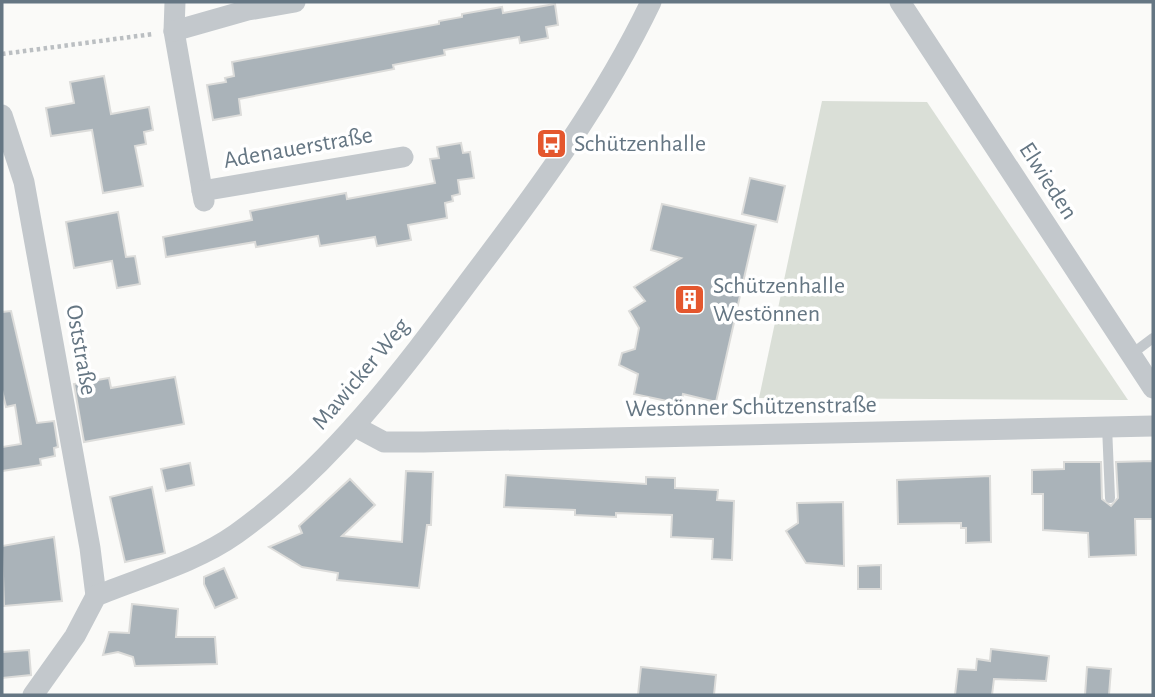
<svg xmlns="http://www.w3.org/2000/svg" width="1155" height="697" font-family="'Alegreya Sans',sans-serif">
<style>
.green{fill:#dadfd7}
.building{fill:#aab3b9;stroke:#dcdcda;stroke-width:2}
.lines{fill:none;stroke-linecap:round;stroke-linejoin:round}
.path{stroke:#bbbfc2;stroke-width:4.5;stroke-dasharray:3.5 3.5;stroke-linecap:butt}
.lane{stroke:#c3c8cc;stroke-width:10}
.street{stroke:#c3c8cc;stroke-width:21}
.labels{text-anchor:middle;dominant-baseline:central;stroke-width:7;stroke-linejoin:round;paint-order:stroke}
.poi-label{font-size:24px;fill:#657683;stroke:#fff;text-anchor:start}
.street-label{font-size:24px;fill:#657683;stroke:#fff}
</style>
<rect width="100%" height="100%" fill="#fafaf8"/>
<path class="green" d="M822 101 927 102 1128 400 759 398Z"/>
<g class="building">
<path d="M555 4 558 25 546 27 548 38 520 43 519 37 444 50 445 55 393 65 394 69 239 99 241 115 213 120 207 85 226 82 225 78 234 76 232 62 439 24V21L462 17V14L502 7 503 13Z"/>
<path d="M104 76 111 114 149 107 153 130 144 132 146 144 135 146 143 186 103 193 92 130 51 136 46 108 74 103 70 82Z"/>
<path d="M461 143 463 153 470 152 474 178 458 180 460 194 452 196 453 201 445 203 447 218 408 225 411 240 377 246 375 237 320 246 318 236 256 247 255 242 166 257 163 237 252 220 250 211 346 193 347 199 435 183 430 159 439 158 437 147Z"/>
<path d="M750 178 785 186 777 222 742 214Z"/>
<path d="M662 204 756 225 716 402 683 394 681 404 634 394 638 374 619 365 622 353 635 349 639 328 629 311 645 301 634 287 681 258 651 250Z"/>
<path d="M118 212 126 257 135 256 140 284 117 288 112 261 74 268 66 222Z"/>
<path d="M11 311 37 423 54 421 58 447 54 448 55 456 40 459 41 465 2 471V447L21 444 15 405 6 407 2 390V312Z"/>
<path d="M175 377 184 424 84 442 74 384 109 378 111 388Z"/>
<path d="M1153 461V519H1135L1136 555 1089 557 1088 533 1043 530V494H1032V470L1064 469V462H1101L1102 499 1111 506 1118 498 1116 462Z"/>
<path d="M190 463 194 485 166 491 161 469Z"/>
<path d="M406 471 433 472 431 525H427L419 588 337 580 338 573 302 567 269 547 302 533 299 526 350 479 375 505 342 536 402 542Z"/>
<path d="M506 475 646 484V477L675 478V488L718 490 717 500 734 501 732 560 712 559 713 539 671 537 672 515 616 513V517L575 515V510L504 507Z"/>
<path d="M990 476 991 542 966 543V528H961V523L898 524 897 480Z"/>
<path d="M152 487 165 553 125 562 110 497Z"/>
<path d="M843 502 844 566 806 563 786 531 798 523 797 503Z"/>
<path d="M54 537 62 601 4 606 2 546Z"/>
<path d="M881 565V589H858V566Z"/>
<path d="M224 568 237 598 215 608 204 584V577Z"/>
<path d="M132 604 178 609 176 637H215L217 664 135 666 133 657 118 652 103 655 109 632 129 633Z"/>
<path d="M991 649 1049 656 1046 681 994 679 992 695H955L958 669 976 670 977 659 990 661Z"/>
<path d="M29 650 31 675 2 678V652Z"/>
<path d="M641 667 716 675 714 695H638Z"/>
<path d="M1087 667 1111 669 1109 695H1085Z"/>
</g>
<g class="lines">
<path class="path" d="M2 54 153 34"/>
<g class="lane">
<path d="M1133 353 1153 338"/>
<path d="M1107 426 1110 498"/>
</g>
<g class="street">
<path d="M175 2 174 31 204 201"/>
<path d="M900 2 1153 388"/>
<path d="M174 31 248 10 295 2"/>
<path d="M2 115 24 182 90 548 96 596"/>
<path d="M202 191 403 157"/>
<path d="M354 426 384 442H423L1153 426"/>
<path d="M33 695 75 636 96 596C142 577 195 563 236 534 333 465 405 367 475 273 541 186 604 100 651 2"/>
</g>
</g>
<defs>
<symbol id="bus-square" viewBox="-11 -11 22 22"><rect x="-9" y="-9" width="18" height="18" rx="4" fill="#e4572e" stroke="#fff"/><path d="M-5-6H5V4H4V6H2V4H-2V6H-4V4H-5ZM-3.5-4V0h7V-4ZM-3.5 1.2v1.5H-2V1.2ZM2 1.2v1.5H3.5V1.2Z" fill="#fff"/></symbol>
<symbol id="building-square" viewBox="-11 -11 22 22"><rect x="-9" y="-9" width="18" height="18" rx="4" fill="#e4572e" stroke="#fff"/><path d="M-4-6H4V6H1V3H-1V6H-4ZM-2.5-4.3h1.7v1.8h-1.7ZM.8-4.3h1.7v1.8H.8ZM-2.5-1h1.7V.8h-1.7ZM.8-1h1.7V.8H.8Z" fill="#fff"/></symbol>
</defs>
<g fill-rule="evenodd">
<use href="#bus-square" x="534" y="126" width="35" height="35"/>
<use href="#building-square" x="672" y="282" width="35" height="35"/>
</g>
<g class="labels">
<g class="poi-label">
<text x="574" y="144">Schützenhalle</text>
<text x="713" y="286">Schützenhalle<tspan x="713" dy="28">Westönnen</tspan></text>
</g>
<g class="street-label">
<text transform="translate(298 148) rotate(-10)">Adenauerstraße</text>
<text transform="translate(1048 181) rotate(57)">Elwieden</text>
<text transform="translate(81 350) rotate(80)">Oststraße</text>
<text transform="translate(361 374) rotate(-50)">Mawicker Weg</text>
<text transform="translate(751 407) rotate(-1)">Westönner Schützenstraße</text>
</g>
</g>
<rect width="1155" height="697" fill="none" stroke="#657683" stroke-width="7"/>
</svg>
